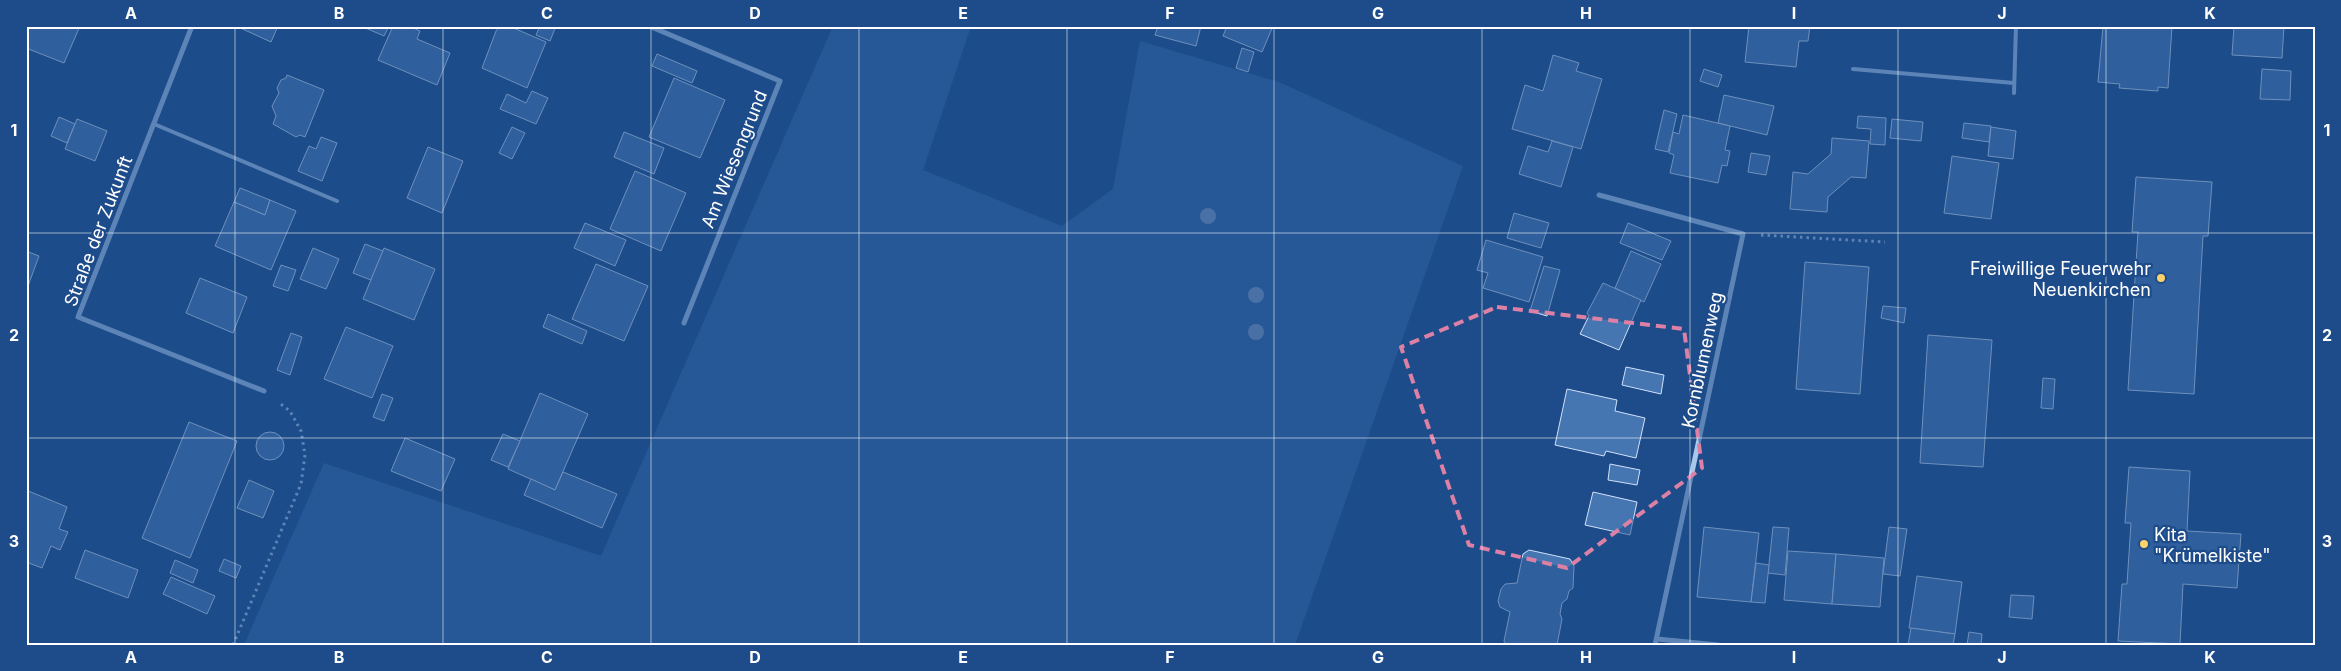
<svg xmlns="http://www.w3.org/2000/svg" width="2341" height="671" font-family="Inter,sans-serif">
<style>
.green{fill:#3166a8}
.building{fill:#4676b2;stroke:#cfe1f9}
.lines{fill:none;stroke-linecap:round;stroke-linejoin:round}
.path{stroke:#aac7ec;stroke-width:3;stroke-dasharray:2.5 4;stroke-linecap:butt}
.lane{stroke:#aac7ec;stroke-width:4}
.street{stroke:#aac7ec;stroke-width:5}
.tree{fill:#7f9ec8}
.marked{fill:none;stroke:#dd80a5;stroke-width:4;stroke-dasharray:10 6;stroke-linejoin:round}
.grid{fill:none;stroke:#fff;stroke-width:1;stroke-opacity:0.55}
.poi-dot{fill:#fbd269;stroke:#1e4c8b;stroke-width:2}
.labels{text-anchor:middle;dominant-baseline:central;stroke-width:4.5;stroke-linejoin:round;paint-order:stroke}
.street-label{font-size:18px;fill:#fff;stroke:#1e4c8b}
.poi-label{font-size:18px;fill:#fff;stroke:#1e4c8b;text-anchor:end}
.neatline{fill:none;stroke:#fff;stroke-width:2}
.grid-label{font-size:16px;text-anchor:middle;font-weight:bold;fill:#fff}
</style>
<rect width="100%" height="100%" fill="#1e4c8b"/>
<path class="green" d="M833 26H971L923 170 1062 226 1113 189 1140 41 1279 82 1463 166 1295 645H244L324 463 601 556Z"/>
<g class="building">
<path d="M26 26H80L64 63 26 48Z"/>
<path d="M236 26H278L271 42Z"/>
<path d="M361 26H389L384 36Z"/>
<path d="M393 26H409L420 31 417 39 450 53 437 85 378 60Z"/>
<path d="M509 26 546 42 527 88 482 68 496 31 500 26Z"/>
<path d="M540 26H556L550 41 536 35Z"/>
<path d="M1158 26H1201L1196 46 1155 35Z"/>
<path d="M1227 26H1273L1262 52 1223 36Z"/>
<path d="M1749 26H1810L1808 41H1799L1796 67 1745 62Z"/>
<path d="M2103 26H2172L2168 88 2158 87V91L2119 88 2120 84 2098 82Z"/>
<path d="M2234 26H2284L2282 58 2232 55Z"/>
<path d="M1242 48 1254 52 1248 72 1236 68Z"/>
<path d="M657 54 697 71 692 83 652 66Z"/>
<path d="M1553 55 1579 63 1576 71 1602 79 1581 149 1512 129 1525 85 1543 91Z"/>
<path d="M1704 69 1722 75 1718 87 1700 81Z"/>
<path d="M2262 69 2291 71 2290 100 2260 99Z"/>
<path d="M287 75 324 90 305 137 300 135 296 137 273 124 276 116 272 106 279 93 277 88 281 80 286 78Z"/>
<path d="M674 78 725 100 700 158 649 137Z"/>
<path d="M532 91 548 98 536 124 500 109 507 94 526 103Z"/>
<path d="M1724 95 1774 106 1767 135 1718 123Z"/>
<path d="M1664 110 1677 114 1668 152 1655 149Z"/>
<path d="M1683 115 1730 126 1725 150 1730 151 1727 166 1722 165 1718 183 1670 173 1674 155 1669 153 1673 132 1679 134Z"/>
<path d="M1858 116 1886 118 1885 145 1870 144 1871 129 1857 128Z"/>
<path d="M59 117 75 124 67 143 51 136Z"/>
<path d="M77 119 107 131 95 161 65 149Z"/>
<path d="M1892 119 1923 122 1921 141 1890 138Z"/>
<path d="M1964 123 1991 126 1989 142 1962 138Z"/>
<path d="M512 127 525 133 512 159 499 153Z"/>
<path d="M1991 127 2016 131 2013 159 1988 156Z"/>
<path d="M624 132 664 148 654 174 614 157Z"/>
<path d="M321 137 337 143 322 181 298 171 309 146 316 149Z"/>
<path d="M1832 138 1869 141 1866 178 1851 177 1828 197 1827 212 1790 209 1793 172 1808 174 1831 154Z"/>
<path d="M1552 141 1573 147 1561 187 1519 174 1528 146 1548 152Z"/>
<path d="M428 147 463 161 442 213 407 198Z"/>
<path d="M1751 153 1770 156 1766 175 1748 172Z"/>
<path d="M1952 156 1999 163 1991 219 1944 213Z"/>
<path d="M635 171 686 193 661 251 610 229Z"/>
<path d="M2136 177 2212 182 2208 236H2203L2194 394 2128 390 2138 232H2132Z"/>
<path d="M240 188 270 200 265 215 234 202Z"/>
<path d="M270 200 296 211 271 270 215 246 234 202 265 215Z"/>
<path d="M1514 213 1549 223 1541 248 1507 238Z"/>
<path d="M585 223 626 240 615 266 574 248Z"/>
<path d="M1628 223 1671 241 1662 260 1620 243Z"/>
<path d="M1486 240 1543 257 1529 302 1483 288 1488 273 1477 270Z"/>
<path d="M365 244 383 251 371 280 353 273Z"/>
<path d="M313 248 339 259 326 289 300 279Z"/>
<path d="M384 248 435 269 414 320 363 299Z"/>
<path d="M26 251 39 256 28 286 26 285Z"/>
<path d="M1631 251 1661 264 1644 302 1615 288Z"/>
<path d="M1805 262 1869 267 1860 394 1796 389Z"/>
<path d="M596 264 648 286 624 341 572 319Z"/>
<path d="M281 265 296 270 288 291 273 286Z"/>
<path d="M1544 266 1560 270 1547 316 1530 311Z"/>
<path d="M200 278 247 297 233 333 186 313Z"/>
<path d="M1603 283 1641 300 1619 350 1580 334 1589 316 1587 313Z"/>
<path d="M1883 306 1906 308 1904 323 1881 318Z"/>
<path d="M548 314 587 331 582 344 543 327Z"/>
<path d="M346 327 393 346 372 398 324 379Z"/>
<path d="M291 333 302 337 290 375 277 370Z"/>
<path d="M1928 335 1992 340 1983 467 1920 463Z"/>
<path d="M1626 367 1664 375 1661 394 1622 385Z"/>
<path d="M2043 378 2055 379 2053 409 2041 408Z"/>
<path d="M1567 389 1617 400 1615 411 1645 418 1636 458 1606 451 1604 456 1555 445Z"/>
<path d="M540 393 588 414 555 490 508 469Z"/>
<path d="M382 394 393 398 384 421 373 417Z"/>
<path d="M189 422 237 441 190 558 142 538Z"/>
<circle cx="270" cy="446" r="14"/>
<path d="M503 434 520 441 508 467 491 460Z"/>
<path d="M405 438 455 459 441 491 391 471Z"/>
<path d="M1610 464 1640 470 1637 485 1608 480Z"/>
<path d="M2129 467 2190 471 2187 531 2241 534 2237 588 2183 584 2180 644 2118 641 2122 584H2127L2131 523H2125Z"/>
<path d="M563 472 617 494 602 528 524 495 531 479 555 490Z"/>
<path d="M249 480 274 491 263 518 237 508Z"/>
<path d="M26 490 67 507 59 529 68 532 60 550 51 546 42 568 26 562Z"/>
<path d="M1593 492 1637 502 1630 535 1585 525Z"/>
<path d="M1704 527 1759 533 1751 602 1697 597Z"/>
<path d="M1773 527 1789 528 1785 575 1768 573Z"/>
<path d="M1889 527 1907 529 1900 576 1883 574Z"/>
<path d="M85 550 138 570 128 598 75 578Z"/>
<path d="M1529 550 1570 559 1574 566 1573 588 1569 591 1567 599 1562 603 1560 614 1562 619 1557 645H1506L1504 641 1510 612 1500 607 1498 601 1501 589 1505 584 1517 583 1523 554Z"/>
<path d="M1788 551 1836 554 1832 604 1784 600Z"/>
<path d="M1836 554 1884 558 1880 607 1832 604Z"/>
<path d="M224 559 241 566 236 578 219 571Z"/>
<path d="M175 560 198 570 193 583 170 573Z"/>
<path d="M1756 563 1769 565 1765 603 1751 602Z"/>
<path d="M1917 576 1962 582 1955 634 1909 628Z"/>
<path d="M171 577 215 596 207 614 163 594Z"/>
<path d="M2011 595 2034 596 2032 619 2009 617Z"/>
<path d="M1911 628 1955 634 1953 645H1908Z"/>
<path d="M1969 632 1982 634 1981 645H1967Z"/>
</g>
<g class="lines">
<g class="path">
<path d="M1761 235 1885 242"/>
<path d="M233 645 301 484 305 455 301 431 290 411 278 402"/>
</g>
<g class="lane">
<path d="M1853 69 2014 83"/>
<path d="M2014 93 2016 26"/>
<path d="M154 124 337 201"/>
</g>
<g class="street">
<path d="M192 26 78 317 264 391"/>
<path d="M649 26 780 81 684 323"/>
<path d="M1599 195 1743 234 1655 645"/>
<path d="M1657 639 1718 645"/>
</g>
</g>
<g class="tree">
<circle cx="1208" cy="216" r="8"/>
<circle cx="1256" cy="295" r="8"/>
<circle cx="1256" cy="332" r="8"/>
</g>
<path d="M0 0H2341V671H0ZM1497 307 1684 329 1702 468 1567 568 1469 545 1401 347Z" fill="#1e4c8b" fill-opacity=".55" fill-rule="evenodd"/>
<path class="marked" d="M1497 307 1684 329 1702 468 1567 568 1469 545 1401 347Z"/>
<path class="grid" d="M235 26V645M443 26V645M651 26V645M859 26V645M1067 26V645M1274 26V645M1482 26V645M1690 26V645M1898 26V645M2106 26V645M26 233H2315M26 438H2315"/>
<g class="poi-dot">
<circle cx="2161" cy="278" r="5"/>
<circle cx="2144" cy="544" r="5"/>
</g>
<g class="labels">
<g class="street-label">
<text transform="translate(734 159) rotate(-68)">Am Wiesengrund</text>
<text transform="translate(98 231) rotate(-69)">Straße der Zukunft</text>
<text transform="translate(1702 360) rotate(-78)">Kornblumenweg</text>
</g>
<g class="poi-label">
<text x="2151" y="268">Freiwillige Feuerwehr<tspan x="2151" dy="21">Neuenkirchen</tspan></text>
<text x="2154" y="534" text-anchor="start">Kita<tspan x="2154" dy="21">"Krümelkiste"</tspan></text>
</g>
</g>
<rect width="2341" height="671" fill="none" stroke="#1e4c8b" stroke-width="55"/>
<rect x="28" y="28" width="2286" height="616" class="neatline"/>
<g class="grid-label">
<text x="131" y="19">A</text>
<text x="339" y="19">B</text>
<text x="547" y="19">C</text>
<text x="755" y="19">D</text>
<text x="963" y="19">E</text>
<text x="1170" y="19">F</text>
<text x="1378" y="19">G</text>
<text x="1586" y="19">H</text>
<text x="1794" y="19">I</text>
<text x="2002" y="19">J</text>
<text x="2210" y="19">K</text>
<text x="14" y="136">1</text>
<text x="2327" y="136">1</text>
<text x="14" y="341">2</text>
<text x="2327" y="341">2</text>
<text x="14" y="547">3</text>
<text x="2327" y="547">3</text>
<text x="131" y="663">A</text>
<text x="339" y="663">B</text>
<text x="547" y="663">C</text>
<text x="755" y="663">D</text>
<text x="963" y="663">E</text>
<text x="1170" y="663">F</text>
<text x="1378" y="663">G</text>
<text x="1586" y="663">H</text>
<text x="1794" y="663">I</text>
<text x="2002" y="663">J</text>
<text x="2210" y="663">K</text>
</g>
</svg>
